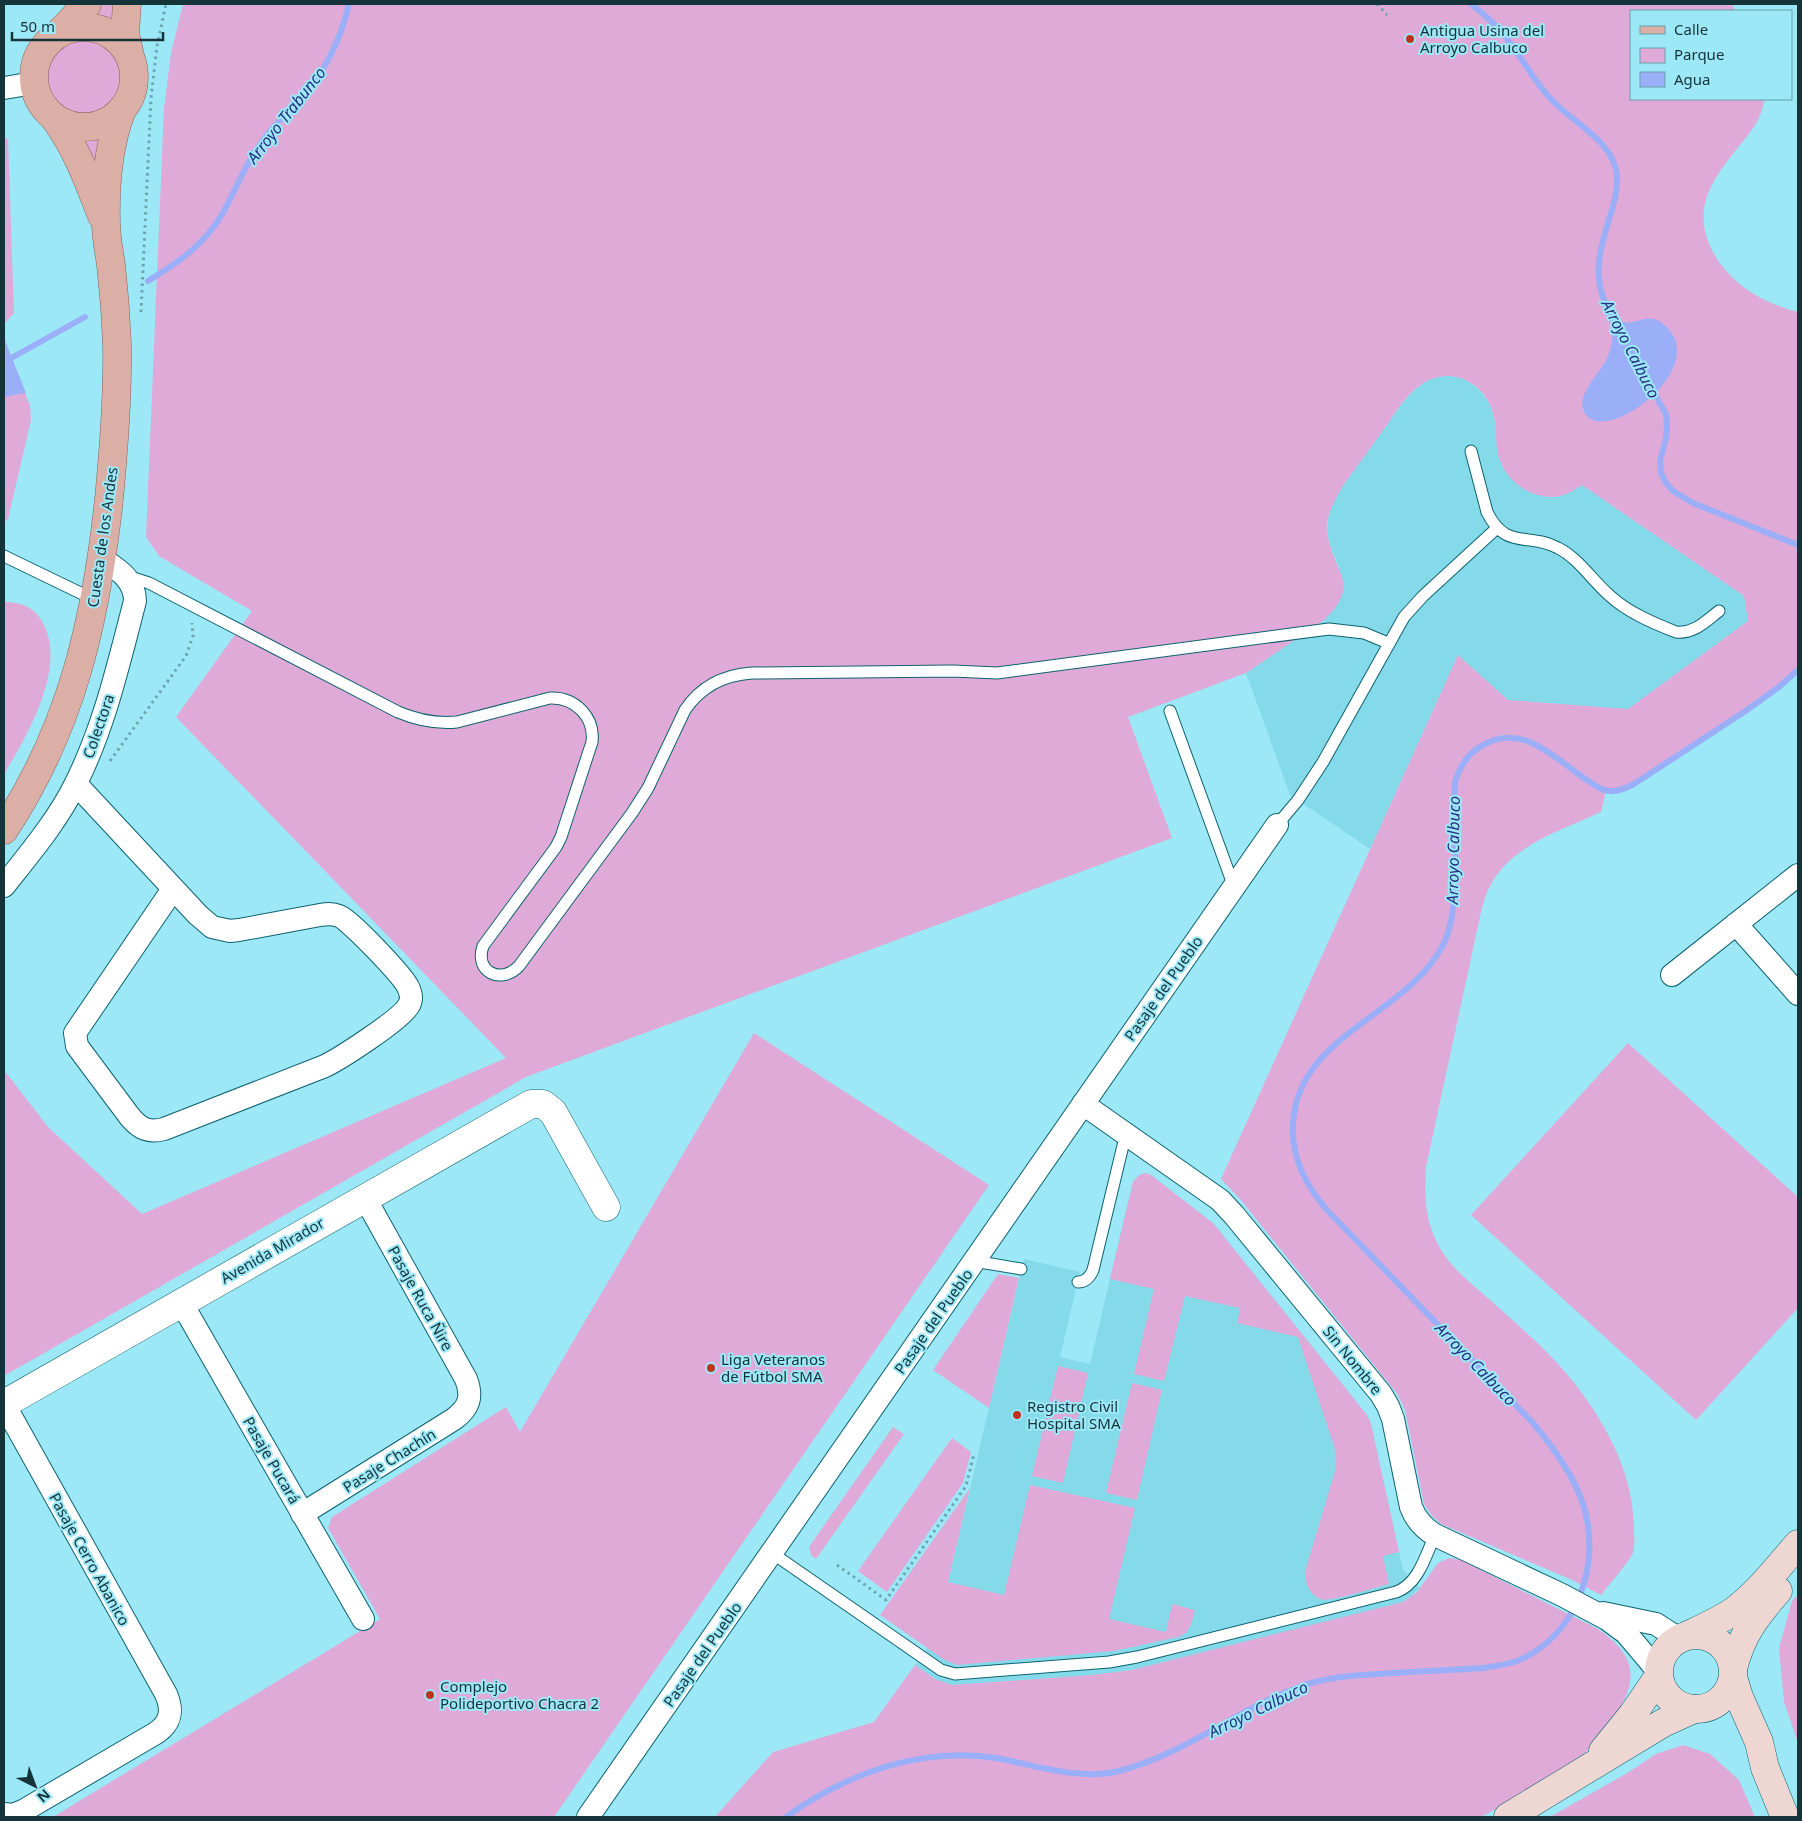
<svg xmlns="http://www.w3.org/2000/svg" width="1802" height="1821" font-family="'Noto Sans',sans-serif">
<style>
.built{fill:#85daea}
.green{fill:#dfaad7}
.water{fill:#9aaff7}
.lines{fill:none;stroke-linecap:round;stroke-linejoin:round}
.stream{stroke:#9aaff7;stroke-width:6}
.service-casing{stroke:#0c6270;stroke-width:13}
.minor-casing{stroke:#0c6270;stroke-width:24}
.tertiary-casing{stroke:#0c6270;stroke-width:29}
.secondary-casing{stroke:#0c6270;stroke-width:29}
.primary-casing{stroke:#876159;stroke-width:29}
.path{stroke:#6aa5b0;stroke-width:3;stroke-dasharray:2.5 4;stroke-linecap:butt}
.service{stroke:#fff;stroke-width:11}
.minor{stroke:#fff;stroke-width:22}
.tertiary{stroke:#fff;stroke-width:28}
.secondary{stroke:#eed7d2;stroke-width:28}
.primary{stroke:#dcafa6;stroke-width:28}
.poi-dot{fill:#bf331e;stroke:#9de8f7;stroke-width:2}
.labels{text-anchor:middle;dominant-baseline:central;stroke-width:4;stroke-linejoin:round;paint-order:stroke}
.poi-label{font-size:15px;fill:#14343a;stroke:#9de8f7;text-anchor:start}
.street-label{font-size:15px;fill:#14343a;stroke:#9de8f7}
.water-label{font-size:16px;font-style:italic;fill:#253182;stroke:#9de8f7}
</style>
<rect width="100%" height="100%" fill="#9de8f7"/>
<g class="built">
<path d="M1445 375 1459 377 1471 383 1481 392 1488 402 1493 413 1495 426 1541 496 1556 497 1569 493 1582 485 1744 596 1748 621 1628 709 1508 700 1458 655 1370 849 1290 795 1246 673 1323 621 1339 567 1330 545 1327 529 1329 514 1335 499 1344 484 1405 400 1418 387 1432 378Z"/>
<path d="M1146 1173 1151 1175 1213 1223 1367 1415 1371 1424 1403 1570 1420 1588 1408 1599 1398 1604 1132 1670 1092 1675 952 1685 940 1682 915 1665 935 1638 1024 1259 1080 1272 1060 1357 1090 1364 1132 1185 1137 1177Z"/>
</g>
<g class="green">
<path d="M99 4H114L113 25 87 16Z"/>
<path d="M183 4H1732L1735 11H1631V99H1764C1763 117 1751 132 1740 145 1708 184 1688 215 1719 262 1738 289 1767 304 1798 312V670L1779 687 1744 712 1634 784 1619 790 1606 791 1601 812C1560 831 1509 845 1488 890 1485 896 1483 905 1481 912L1426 1167C1424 1197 1425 1222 1440 1248 1450 1266 1466 1279 1481 1292 1498 1307 1515 1322 1532 1338 1583 1384 1635 1458 1634 1530 1634 1537 1635 1547 1633 1553 1628 1563 1609 1585 1601 1595L1570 1579 1441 1524 1431 1515 1424 1504 1405 1410 1398 1395 1240 1199 1221 1179 1458 655 1508 700 1628 709 1748 621 1744 596 1582 485C1573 491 1565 496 1554 497 1529 498 1504 480 1498 454 1495 441 1497 426 1493 413 1483 379 1446 364 1418 387 1406 396 1397 410 1389 422 1374 443 1359 464 1344 484 1336 498 1326 514 1327 530 1331 571 1364 583 1323 621L1246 673 1128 717 1172 838 526 1077 4 1376V1070L48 1127 142 1214 506 1058 176 717 252 611 159 556 146 537 164 108 171 53Z"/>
<circle cx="85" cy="77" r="41"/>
<path d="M105 136 98 168 83 140Z"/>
<path d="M4 138 8 139 14 313 4 324Z"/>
<path d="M4 338 30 406 31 420 8 519 4 522Z"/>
<path d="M4 602C22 602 36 608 44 625 66 669 27 736 4 774Z"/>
<path d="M754 1033 989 1185 554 1817H53L380 1619 331 1533 328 1528 332 1517 506 1407 520 1432Z"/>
<path d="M1628 1043 1798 1197V1308L1696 1420 1471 1215Z"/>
<path d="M1146 1173 1151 1175 1213 1223 1367 1415 1371 1424 1399 1552 1383 1556 1389 1584C1376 1587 1330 1603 1320 1599 1309 1594 1305 1583 1305 1572L1335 1471 1336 1455 1334 1446 1298 1337 1237 1323 1240 1308 1185 1296 1164 1381 1134 1374 1154 1289 1110 1279 1133 1182 1139 1175Z"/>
<path d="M998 1274 1019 1278 989 1408 933 1370Z"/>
<path d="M1058 1366 1088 1373 1063 1483 1032 1476Z"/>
<path d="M1132 1383 1162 1390 1137 1500 1106 1493Z"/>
<path d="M893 1427 904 1434 816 1559 811 1555 809 1547Z"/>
<path d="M952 1438 971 1452 963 1483 887 1592 858 1571Z"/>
<path d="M1030 1485 1135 1508 1109 1619 1166 1632 1172 1604 1195 1610C1192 1621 1191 1633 1178 1637L1114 1651 957 1665 943 1659 880 1615 970 1488 948 1582 1004 1595Z"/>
<path d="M1449 1558 1461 1560 1598 1629C1643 1660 1637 1687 1607 1727 1598 1739 1588 1752 1576 1761 1547 1784 1513 1800 1481 1817H715L773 1752 874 1722 915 1665 935 1679 952 1685 1092 1675 1132 1670 1403 1602 1417 1592 1438 1563Z"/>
<path d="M1798 1595V1743L1784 1702 1779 1648 1792 1601Z"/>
<path d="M1683 1745 1710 1754 1739 1780 1755 1817H1550L1629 1772 1656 1754Z"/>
</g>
<g class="water">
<path d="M1612 318C1635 331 1645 310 1662 323 1719 366 1597 454 1583 409 1578 392 1602 371 1608 356 1613 344 1613 331 1612 318Z"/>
<path d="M4 338 26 393 4 397Z"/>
</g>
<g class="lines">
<g class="stream">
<path d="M1471 4C1487 16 1501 30 1513 47 1527 66 1537 86 1554 102 1575 124 1613 141 1617 175 1618 191 1614 205 1609 219 1596 264 1592 282 1615 324"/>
<path d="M148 281C176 264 204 245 221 216 235 192 244 166 261 143 273 125 290 111 304 95 327 68 341 38 349 4"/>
<path d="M4 362 85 317"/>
<path d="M1651 388 1666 414 1667 426 1666 438 1660 461 1661 473 1666 483 1673 491 1693 503 1798 545"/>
<path d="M786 1817C845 1774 922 1746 996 1758 1035 1765 1079 1781 1119 1771 1183 1755 1235 1711 1296 1688 1327 1676 1360 1675 1393 1673 1423 1671 1453 1670 1483 1668 1495 1666 1506 1665 1517 1661 1578 1636 1602 1563 1583 1504 1573 1474 1553 1447 1533 1423L1326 1209C1305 1184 1291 1157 1293 1123 1298 1034 1409 1015 1444 943 1463 902 1452 828 1455 782 1461 764 1468 753 1485 744 1522 724 1553 756 1581 776 1588 781 1596 787 1604 790 1615 793 1624 789 1634 784L1744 712 1779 687 1798 670"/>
</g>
<defs>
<g id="service">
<path d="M1471 451 1487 512C1506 551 1529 532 1558 548 1577 557 1593 581 1609 595 1627 612 1653 623 1676 632 1694 634 1706 621 1719 611"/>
<path d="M4 556 95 600"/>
<path d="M127 576 149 583 398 712C417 720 436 724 457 722L550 698C575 697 595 717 592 742L561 837 556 847 483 946C474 972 501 985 519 966L632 813 648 788 685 710C701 686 723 675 752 673L953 671 997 673 1329 629 1364 633 1388 643"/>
<path d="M1170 711 1234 887"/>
<path d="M1277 825 1298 800 1323 762 1404 617 1423 596 1497 528"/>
<path d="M974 1261 1021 1269"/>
<path d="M1078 1282C1085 1282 1090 1277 1093 1270L1126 1133"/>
<path d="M772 1553 941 1670 955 1674 1109 1662 1137 1657 1396 1592C1419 1584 1426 1554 1435 1535"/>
</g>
<g id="minor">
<path d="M4 88 34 83"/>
<path d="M76 784 198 915 212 927 230 931 239 930 320 915C326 914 332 913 339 916 349 919 403 976 408 987 411 993 412 1000 409 1005 402 1019 341 1058 325 1066L164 1129C149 1133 140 1129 130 1117L77 1046 75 1033 173 889"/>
<path d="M4 886C30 853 58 820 76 783 105 725 119 662 135 601 135 579 117 569 101 558"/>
<path d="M1736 924 1798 994"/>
<path d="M1672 975 1798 875"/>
<path d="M1083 1104 1220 1200 1234 1215 1381 1394 1388 1406 1393 1419 1411 1507C1416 1520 1423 1528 1435 1535L1562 1595 1607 1619 1626 1633 1658 1671"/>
<path d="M181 1302 363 1619"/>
<path d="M4 1404 166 1694C173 1710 171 1723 156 1733L23 1811 13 1815 4 1814"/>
<path d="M302 1514 454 1419C469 1408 473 1397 466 1379L365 1198"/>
<path d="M1603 1613 1656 1624 1679 1639"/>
<path d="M588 1817 1277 825"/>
</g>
<path id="tertiary" d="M4 1404 531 1104H543L553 1112 606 1207"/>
<g id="secondary">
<circle cx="1696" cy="1672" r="37"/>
<path d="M1686 1636C1703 1628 1719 1621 1734 1611 1759 1592 1778 1567 1798 1544"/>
<path d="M1733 1669C1741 1635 1756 1616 1778 1591"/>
<path d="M1733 1677 1739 1697 1759 1742 1765 1768 1785 1817"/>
<path d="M1603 1751 1633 1714 1659 1676"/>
<path d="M1508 1817 1663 1723 1694 1709"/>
</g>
<g id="primary">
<path d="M127 4 125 33 130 56"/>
<circle cx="84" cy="77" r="50"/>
<path d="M58 34 87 4"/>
<path d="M55 119C77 149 89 183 102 216"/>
<path d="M4 830C72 727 96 620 109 499 114 447 118 396 117 344 116 317 114 291 111 265 109 251 106 237 106 223 105 186 108 147 121 112"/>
</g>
</defs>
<use href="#service" class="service-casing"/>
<use href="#minor" class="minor-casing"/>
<use href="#tertiary" class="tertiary-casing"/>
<use href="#secondary" class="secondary-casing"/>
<use href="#primary" class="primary-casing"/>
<g class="path">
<path d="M1377 4 1387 15"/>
<path d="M141 312 151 98 157 46 166 4"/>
<path d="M110 761 186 656 193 636 192 623"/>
<path d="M837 1565 886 1600 966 1486 974 1454"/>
</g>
<use href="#service" class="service"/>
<use href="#minor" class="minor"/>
<use href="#tertiary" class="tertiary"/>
<use href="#secondary" class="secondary"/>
<use href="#primary" class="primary"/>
</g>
<g class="poi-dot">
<circle cx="1410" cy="39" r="5"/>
<circle cx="711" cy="1368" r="5"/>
<circle cx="1017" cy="1415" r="5"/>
<circle cx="430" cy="1695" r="5"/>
</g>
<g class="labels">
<g class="poi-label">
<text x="1420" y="30">Antigua Usina del<tspan x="1420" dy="17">Arroyo Calbuco</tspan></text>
<text x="721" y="1359">Liga Veteranos<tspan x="721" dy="17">de Fútbol SMA</tspan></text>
<text x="1027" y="1406">Registro Civil<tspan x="1027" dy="17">Hospital SMA</tspan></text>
<text x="440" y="1686">Complejo<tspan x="440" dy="17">Polideportivo Chacra 2</tspan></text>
</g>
<g class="street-label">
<text transform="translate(102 537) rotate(-82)">Cuesta de los Andes</text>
<text transform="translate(98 726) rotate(-71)">Colectora</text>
<text transform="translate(1163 988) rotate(-55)">Pasaje del Pueblo</text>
<text transform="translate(272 1250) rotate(-30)">Avenida Mirador</text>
<text transform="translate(421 1298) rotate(61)">Pasaje Ruca Ñire</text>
<text transform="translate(933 1321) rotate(-55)">Pasaje del Pueblo</text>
<text transform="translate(1353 1360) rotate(51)">Sin Nombre</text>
<text transform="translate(272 1460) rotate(60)">Pasaje Pucará</text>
<text transform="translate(389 1460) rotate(-32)">Pasaje Chachín</text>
<text transform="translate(90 1559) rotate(61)">Pasaje Cerro Abanico</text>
<text transform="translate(702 1654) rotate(-55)">Pasaje del Pueblo</text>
</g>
<g class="water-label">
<text transform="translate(286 115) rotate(-52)">Arroyo Trabunco</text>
<text transform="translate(1631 349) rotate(63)">Arroyo Calbuco</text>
<text transform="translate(1453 850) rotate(-89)">Arroyo Calbuco</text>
<text transform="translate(1476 1364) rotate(46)">Arroyo Calbuco</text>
<text transform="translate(1258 1709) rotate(-26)">Arroyo Calbuco</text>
</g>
</g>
<rect width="1802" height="1821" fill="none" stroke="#14343a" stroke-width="10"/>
<rect x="1630" y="10" width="162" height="90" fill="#9de8f7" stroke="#66a0ab"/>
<rect x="1640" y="26" width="25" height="8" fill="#dcafa6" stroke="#66a0ab"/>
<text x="1674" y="35" font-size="15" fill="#14343a">Calle</text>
<rect x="1640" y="48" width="25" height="15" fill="#dfaad7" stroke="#66a0ab"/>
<text x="1674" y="60" font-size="15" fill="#14343a">Parque</text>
<rect x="1640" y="72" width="25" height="15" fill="#9aaff7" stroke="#66a0ab"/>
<text x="1674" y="85" font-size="15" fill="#14343a">Agua</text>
<g transform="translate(35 1786) rotate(138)" stroke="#9de8f7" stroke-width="4" paint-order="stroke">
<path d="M0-4L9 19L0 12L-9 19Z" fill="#14343a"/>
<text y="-8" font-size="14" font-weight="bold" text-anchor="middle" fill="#14343a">N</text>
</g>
<path d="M12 32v8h151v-8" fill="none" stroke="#14343a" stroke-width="2.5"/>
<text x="20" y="32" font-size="15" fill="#14343a" stroke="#9de8f7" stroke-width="4" paint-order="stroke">50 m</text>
</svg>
